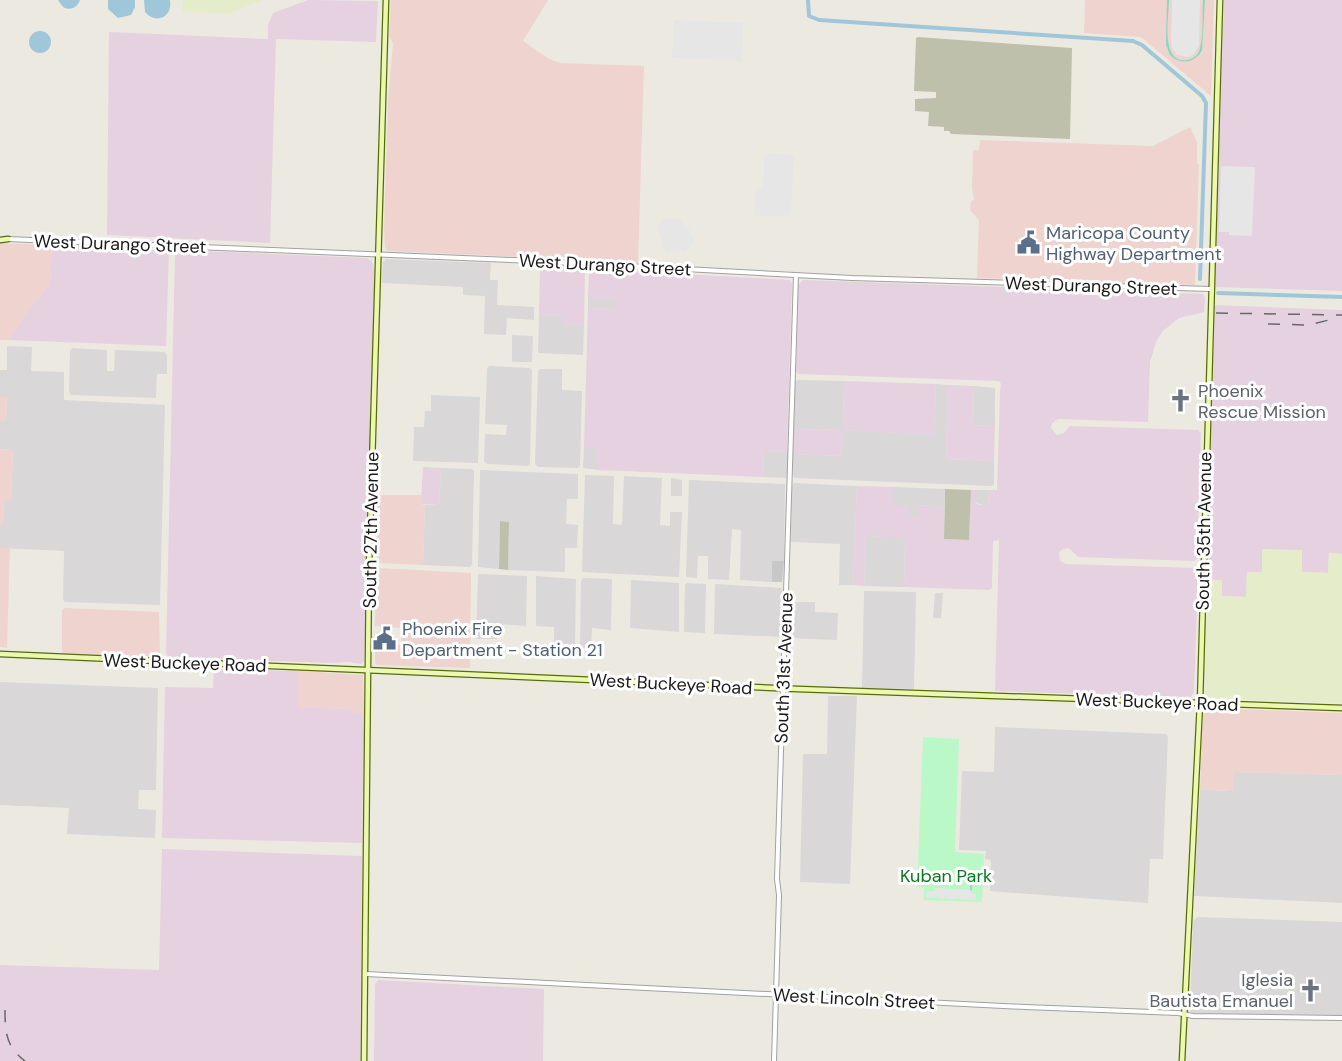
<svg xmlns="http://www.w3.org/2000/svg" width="1342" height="1061" font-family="'DM Sans',sans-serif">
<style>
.residential{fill:#d9d7d7}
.commercial{fill:#eed3ce}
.industrial{fill:#e5d1df}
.religious{fill:#c8c8c8}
.construction{fill:#bec0ac}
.farmland{fill:#e5ecca}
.park{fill:#bbf8c7}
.pitch{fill:#7ddcc3}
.parking{fill:#e6e6e6}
.water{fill:#a0c6da}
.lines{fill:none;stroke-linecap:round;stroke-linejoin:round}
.stream{stroke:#a0c6da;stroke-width:1.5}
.canal{stroke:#a0c6da;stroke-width:4}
.tertiary-casing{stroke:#a1a1a1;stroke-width:6}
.secondary-casing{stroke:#556d05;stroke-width:7}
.tertiary{stroke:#fff;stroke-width:4}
.secondary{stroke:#ecf8b2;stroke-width:4.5}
.rail{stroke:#686868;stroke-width:1.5;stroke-dasharray:12 12;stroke-linecap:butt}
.labels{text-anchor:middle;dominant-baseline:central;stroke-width:6;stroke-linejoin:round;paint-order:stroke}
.service-label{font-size:18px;fill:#4e5e75;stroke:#fff;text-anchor:start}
.street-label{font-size:18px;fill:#1a1a1a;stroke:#fff}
.worship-label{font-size:18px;fill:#5b616d;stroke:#fff;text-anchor:start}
.park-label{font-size:18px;fill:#0c7522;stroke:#fff}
</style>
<rect width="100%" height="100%" fill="#eceae0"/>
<g class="residential">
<path d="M386 259 491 263 490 280H498L497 305 534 307V320L507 318 506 335 484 334 485 296 463 295V287L382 283 383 262Z"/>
<path d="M588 298 614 299V309L588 308Z"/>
<path d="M539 315 562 316V325L584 326 583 355 538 353Z"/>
<path d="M512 335 533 336 532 362H512Z"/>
<path d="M7 346 32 347 31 371 64 372V400L165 405 160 605 65 602 63 599 64 551 0 548V526L3 525 4 501H11L13 450 0 449V421H6L7 397H0V370H7Z"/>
<path d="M72 348 107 350V371H114L115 350 165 352 167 355V374H157L156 398 71 395 69 392 70 351Z"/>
<path d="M489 366 530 368 532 370 530 464 528 466 487 464 484 462 485 434 506 435 507 425 485 424 487 369Z"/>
<path d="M540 369H562V390L582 391 580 466 578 468 538 467 535 464 538 371Z"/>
<path d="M798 380 844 381 843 430 921 434 934 435 936 384 948 385 946 459 994 461V484L992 486 795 478 793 475V454L841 456 843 430 794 429 795 382Z"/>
<path d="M974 386 995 388V426L973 425Z"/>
<path d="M431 395 480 397 478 463 413 461 414 427H424L425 411H431Z"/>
<path d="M584 447H598V470L583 468Z"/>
<path d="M764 451 790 452 788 478 763 477Z"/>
<path d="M441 468 472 469 474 471 472 565 470 567 423 565 425 505H439Z"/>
<path d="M480 470 578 474V499H567L566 524 578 525 577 548H565V572L508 570 509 522 500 521 499 569 478 567Z"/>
<path d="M585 475 614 476 613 524 622 525 624 476 662 478 660 525 670 526V512H682L679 577 582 572Z"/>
<path d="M671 478 682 480V496H671Z"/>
<path d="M689 480 785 484 784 561H772V582L740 580 741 530 732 529 729 580 708 579V556H698L697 578 686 577Z"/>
<path d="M794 483 857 486 853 585H839L840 544 791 542 792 486Z"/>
<path d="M894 487 945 489 944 507 919 505V516H909L894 505Z"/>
<path d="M976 490H989L988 506 975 503Z"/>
<path d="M866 536 905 537 904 587 864 586Z"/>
<path d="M478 574 527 576 526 626 498 624 497 639H476Z"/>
<path d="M536 576 576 579 575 650 554 649V627L536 626Z"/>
<path d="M583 578 612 579 611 630 592 628 591 648H580L581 581Z"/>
<path d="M631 580 679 583V632L630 628Z"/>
<path d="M687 583 706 584 705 633 684 632 685 585Z"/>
<path d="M715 584 782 588V637L714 634Z"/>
<path d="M864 591 916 592 914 689 862 688Z"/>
<path d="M935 593H943L941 618H933Z"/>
<path d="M789 602H815V612L838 613 837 640 788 638Z"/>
<path d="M0 682 158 688 156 790H139L138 809 156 810 155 838 67 834 69 808 0 805Z"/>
<path d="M828 696H857L850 884 800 882 803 754H827Z"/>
<path d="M995 727 1165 734 1168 736 1163 859H1150L1148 903 990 891 991 860 985 859 986 851 959 850 962 771 994 772Z"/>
<path d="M1234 772 1342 775V903L1194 896 1200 789 1226 791Z"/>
<path d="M1198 917 1342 922V1015L1194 1013 1190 1011 1193 921Z"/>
</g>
<g class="commercial">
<path d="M391 0H548L523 41 549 59 561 63 644 66 638 263 583 260 563 257H524L387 251 385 247 384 228 388 102 393 44 389 36Z"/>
<path d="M1085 0H1214L1211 96 1141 37 1084 33Z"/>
<path d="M1190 127 1197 142V164H1199L1195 285 977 278 979 220 970 210 971 201 974 200 972 187 973 150H979L980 140 1153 146Z"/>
<path d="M0 243 52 245 50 284 26 313 9 340H0Z"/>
<path d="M0 397H7L6 422 0 421Z"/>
<path d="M0 449 13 450 11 501H4L3 526H0Z"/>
<path d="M376 495H422L421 504 425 505 423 565 377 563Z"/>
<path d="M0 548H10L7 648 0 647Z"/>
<path d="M379 568 471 573 470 668 377 665 375 663V644L401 645V628L375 626 376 571Z"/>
<path d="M65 608 159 612 160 653 156 657 63 653 62 651V610Z"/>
<path d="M298 671 363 675 364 713H351V709L296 707Z"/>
<path d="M1208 708 1342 713V775L1234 772 1233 791 1200 789 1203 714Z"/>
</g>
<g class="industrial">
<path d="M308 0 378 1 376 42 276 39 270 243 107 235 109 32 268 39V25L273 13Z"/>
<path d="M1224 0H1342V291L1215 287Z"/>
<path d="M52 245 169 250 166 346 9 340 26 313 50 284Z"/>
<path d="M178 250 367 258 372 261 376 274 364 661 362 664 348 662 331 663 169 657 166 654 175 253Z"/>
<path d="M542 266 585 269 584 326 562 325V316L539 315 540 269Z"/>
<path d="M592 269 790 280 792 284 787 450 790 452 764 451 763 477 598 470V447H584L588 308 613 309 614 300 588 298 589 272Z"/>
<path d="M803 280 1203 294 1205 298 1204 312 1179 318 1163 331 1157 340 1150 362 1148 422 1058 419 1052 423 1051 428 1057 435 1064 433 1070 426 1198 430 1201 433 1197 559 1194 561 1078 557 1070 549 1066 548 1060 551 1059 554 1060 561 1066 564 1196 568 1198 572 1194 692 1191 697 995 691 999 540 993 541 992 588 989 590 904 587 905 538 866 536 864 586 853 585 857 486 894 487V505L909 506 910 516H919V505L944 507V539L969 540 971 490H976V504L988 506 989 490H997L1000 393 1001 384 999 381 798 374 796 372 798 285Z"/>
<path d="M1215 305 1342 310V554L1329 553 1328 573 1301 572 1302 550 1262 572H1247L1246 597 1222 596V581L1207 580Z"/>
<path d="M844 381 936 384 934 435 843 430 842 456 793 454 794 429 843 430Z"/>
<path d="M948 385 974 386 973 425 995 426 994 461 946 459Z"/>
<path d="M423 467 441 468 439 505 421 504Z"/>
<path d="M214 669 298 671 297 707 351 709 352 713H364L362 843 162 838 165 687 213 688Z"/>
<path d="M162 849 362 856 360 1061H0V965L159 970Z"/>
<path d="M378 980 544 989 543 1061H374L375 984Z"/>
</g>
<path class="religious" d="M772 561H784L782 582H772Z"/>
<g class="construction">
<path d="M918 37 1072 48 1070 139 951 134 949 131H944V127L928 126 929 112 915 111V99L936 98V92L914 91 916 38Z"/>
<path d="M945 489 971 490 969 540 944 539Z"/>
<path d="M500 521 509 522 508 570 499 569Z"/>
</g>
<g class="farmland">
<path d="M183 0H263L231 13 182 12Z"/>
<path d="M1262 549 1302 550V572L1328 573 1329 553 1342 554V703L1209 698 1205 693 1207 580H1222V596L1246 597 1247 572H1262Z"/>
</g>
<path class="park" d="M923 737 959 739 955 852 984 854 982 902 924 900V887H917Z"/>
<path class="pitch" d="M1167 0H1169C1169 16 1160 64 1187 60 1194 59 1199 54 1200 48 1204 33 1202 15 1203 0H1205L1202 50C1196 61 1186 64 1175 59L1170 55 1166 45Z"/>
<g class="parking">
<path d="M1172 0H1200L1199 45 1194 54 1188 57 1177 55 1171 47Z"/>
<path d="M674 20 743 23 742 61 672 58Z"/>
<path d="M767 153 794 155 791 214H789L788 217 755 215V193L758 190 763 189 764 156H767Z"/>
<path d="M1221 166 1255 167 1252 236 1229 235V232H1219Z"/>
<path d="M663 219H680L685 226H687L694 240 692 241 693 244 684 252 682 250 667 254 664 250 657 225H660Z"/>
<path d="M935 888H941V891L942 888 952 889V892L953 889H964L965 892V889L971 890V893L976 894V900H971V896L970 900 959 899 958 896 957 899H947L946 895 945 899 937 898V895L936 898H932L931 895 930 898H926L927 891H935Z"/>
</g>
<g class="water">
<path d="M58 0H80C77 8 70 11 63 7Z"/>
<path d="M108 0H135V7L131 15 118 18 108 9Z"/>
<path d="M144 0H170C173 17 156 25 145 12Z"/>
<circle cx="40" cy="42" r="11"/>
</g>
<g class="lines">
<g class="stream">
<path d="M970 882 971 884"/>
<path d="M971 890V885"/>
</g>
<g class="canal">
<path d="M808 0 809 16 819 20 1133 41 1142 45 1202 96 1206 103 1200 279"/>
<path d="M1218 293 1342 297"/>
</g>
<defs>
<g id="tertiary">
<path d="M7 239 535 261 852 278 1210 289"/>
<path d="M366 974 1025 1007 1178 1013 1193 1016 1342 1018"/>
<path d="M774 1061 779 895 777 879 796 275"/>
</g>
<g id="secondary">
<path d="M0 240 8 239"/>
<path d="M0 654 798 689 1342 708"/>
<path d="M364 1061 369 566 386 0"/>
<path d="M1182 1061 1200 703 1220 0"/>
</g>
</defs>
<use href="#tertiary" class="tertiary-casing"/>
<use href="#secondary" class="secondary-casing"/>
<use href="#tertiary" class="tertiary"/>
<use href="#secondary" class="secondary"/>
<g class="rail">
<path d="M1216 313 1342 315"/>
<path d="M1268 324 1309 325 1333 319"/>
<path d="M5 1010C5 1032 6 1047 25 1061"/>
</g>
</g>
<defs>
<symbol id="civic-bare" viewBox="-9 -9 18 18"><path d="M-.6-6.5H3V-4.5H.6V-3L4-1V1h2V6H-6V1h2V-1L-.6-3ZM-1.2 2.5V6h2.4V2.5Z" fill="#5c6f8a" stroke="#fff" stroke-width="2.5" paint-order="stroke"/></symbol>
<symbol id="church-bare" viewBox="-9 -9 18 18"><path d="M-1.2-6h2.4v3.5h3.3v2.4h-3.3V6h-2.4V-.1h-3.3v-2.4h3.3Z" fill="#6b7280" stroke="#fff" stroke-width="2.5" paint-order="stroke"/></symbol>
</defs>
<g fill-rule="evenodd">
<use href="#civic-bare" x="1012" y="226" width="33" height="33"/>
<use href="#church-bare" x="1164" y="384" width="33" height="33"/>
<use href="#civic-bare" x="368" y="622" width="33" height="33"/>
<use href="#church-bare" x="1294" y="974" width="33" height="33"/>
</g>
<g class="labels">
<g class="service-label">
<text x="1046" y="233">Maricopa County<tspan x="1046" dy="21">Highway Department</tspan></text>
<text x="402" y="629">Phoenix Fire<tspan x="402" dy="21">Department - Station 21</tspan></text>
</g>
<g class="street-label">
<text transform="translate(120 244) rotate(2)">West Durango Street</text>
<text transform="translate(605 265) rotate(3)">West Durango Street</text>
<text transform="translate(1091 286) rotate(2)">West Durango Street</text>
<text transform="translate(371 530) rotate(-89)">South 27th Avenue</text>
<text transform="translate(1204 531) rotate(-89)">South 35th Avenue</text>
<text transform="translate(185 663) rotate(2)">West Buckeye Road</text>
<text transform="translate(784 668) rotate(-88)">South 31st Avenue</text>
<text transform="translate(671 684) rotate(3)">West Buckeye Road</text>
<text transform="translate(1157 702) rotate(2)">West Buckeye Road</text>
<text transform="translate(854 999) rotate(3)">West Lincoln Street</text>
</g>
<g class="worship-label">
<text x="1198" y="391">Phoenix<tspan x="1198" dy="21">Rescue Mission</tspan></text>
<text x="1293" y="980" text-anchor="end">Iglesia<tspan x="1293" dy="21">Bautista Emanuel</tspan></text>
</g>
<g class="park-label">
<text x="946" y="876">Kuban Park</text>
</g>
</g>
</svg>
